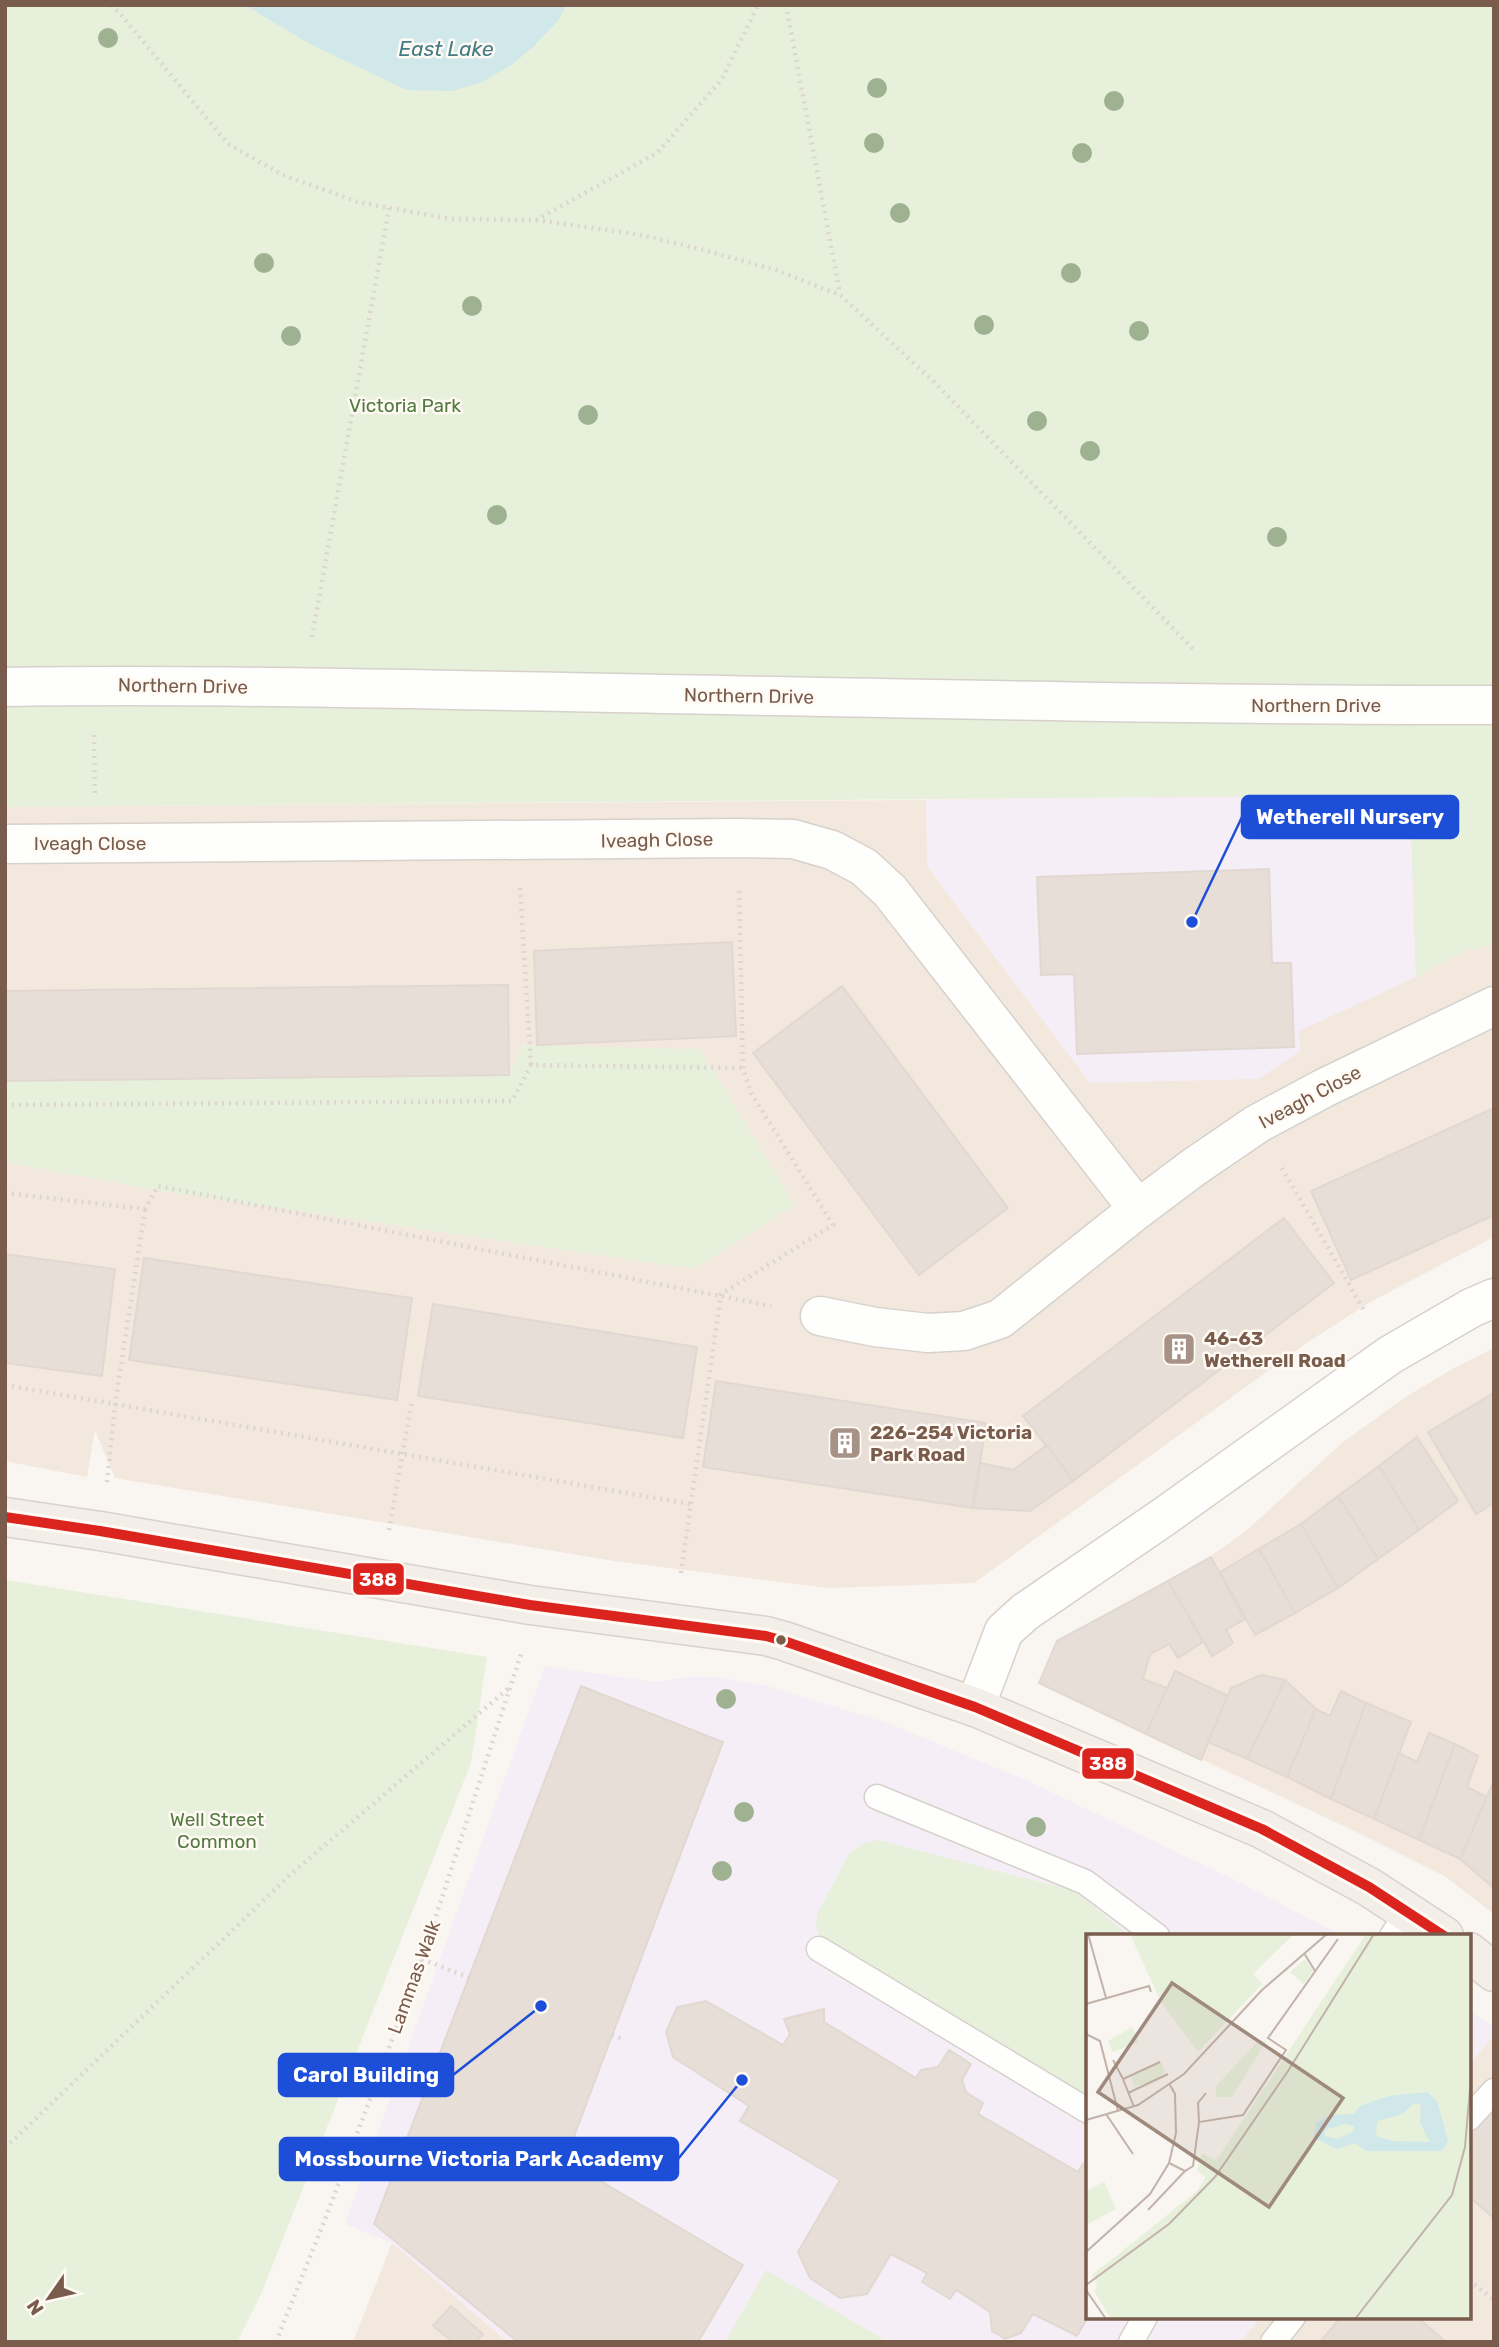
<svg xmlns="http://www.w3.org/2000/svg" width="1499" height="2347" font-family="Rubik,sans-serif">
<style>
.residential{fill:#f2e8de}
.education{fill:#f6eef6}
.green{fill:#e7f0db}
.water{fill:#d0e8ea}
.building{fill:#e6ded7;stroke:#e2d8d2;stroke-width:2}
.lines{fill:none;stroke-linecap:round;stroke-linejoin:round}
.service-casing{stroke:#d7d1cb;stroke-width:27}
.pedestrian-casing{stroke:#d7d1cb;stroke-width:41}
.minor-casing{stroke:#d7d1cb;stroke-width:41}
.primary-casing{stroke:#dad1cc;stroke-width:41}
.path{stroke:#dcd5d0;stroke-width:4.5;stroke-dasharray:2 5;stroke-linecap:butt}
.service{stroke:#fefefd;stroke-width:24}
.pedestrian{stroke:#fefefd;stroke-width:38}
.minor{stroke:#fefefd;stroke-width:38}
.primary{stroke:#f3eee8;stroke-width:38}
.bus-1-casing{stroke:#fffaf3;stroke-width:16}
.bus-1{stroke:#dc241f;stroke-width:10}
.tree{fill:#9eb190}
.bus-dot{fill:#7a5c4d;stroke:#fffaf3;stroke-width:2.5}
.labels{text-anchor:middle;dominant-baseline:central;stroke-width:5;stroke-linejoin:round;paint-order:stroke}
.park-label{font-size:19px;fill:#537a41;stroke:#fffaf3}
.street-label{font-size:19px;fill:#7a5c4d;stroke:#fffaf3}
.poi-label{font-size:19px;font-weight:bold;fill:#7a5c4d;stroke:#fffaf3;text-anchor:start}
.water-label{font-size:21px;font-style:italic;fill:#437c86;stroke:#fffaf3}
.inset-road{fill:none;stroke:#c2b3aa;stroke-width:2}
.view{fill:#9f8a7d;fill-opacity:0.15;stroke:#9f8a7d;stroke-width:3.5}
.inset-edge{fill:none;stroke:#7a5c4d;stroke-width:3.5}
.leader{fill:none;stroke:#1d4ed8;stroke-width:2.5}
.callout-dot{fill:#1d4ed8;stroke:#fffaf3;stroke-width:2.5}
.callout{fill:#1d4ed8;stroke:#1d4ed8;stroke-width:2.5}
.callout-label{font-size:21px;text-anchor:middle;font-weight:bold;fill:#fff}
.line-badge{stroke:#fffaf3;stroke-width:2.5}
.badge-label{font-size:19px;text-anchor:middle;font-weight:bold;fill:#fff}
</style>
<rect width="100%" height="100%" fill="#f9f5f0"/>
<g class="residential">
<path d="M1494 793V1237L1372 1301 1308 1342 974 1583 828 1588 614 1561 115 1478 95 1430 87 1477 5 1461V807L926 800Z"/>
<path d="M1494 1348V1914L1446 1877 1365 1836 1039 1683 1057 1641 1211 1556 1246 1531 1342 1443 1404 1398 1454 1368Z"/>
<path d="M1494 2035V2342H1240L1261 2317H1469V2065Z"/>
<path d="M392 2243 508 2342H353Z"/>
</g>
<g class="education">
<path d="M1410 795 1416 977 1299 1031 1300 1052 1258 1079 1090 1083 927 866 926 800Z"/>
<path d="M545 1666 655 1682 687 1677H716L764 1685 885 1722 1028 1781 1231 1878 1343 1936H1088V2317H1261L1240 2342H508L392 2243 345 2224Z"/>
<path d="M1469 2010 1494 2027V2035L1469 2065Z"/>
</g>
<g class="green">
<path d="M5 5H1494V944L1466 951 1416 977 1410 795 5 807Z"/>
<path d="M522 1045 700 1049 795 1205 694 1269 168 1192 5 1162V1081L509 1075Z"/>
<path d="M5 1580 487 1657 471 1763 261 2294 237 2342H5Z"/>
<path d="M878 1840 1075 1891 1129 1936H1088V2099L821 1942 816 1926 818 1912 849 1854 864 1843Z"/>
<path d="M766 2270 888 2342H725Z"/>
</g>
<path class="water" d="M245 5H566L558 21 532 48 510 66 482 82 452 91 407 90 310 44Z"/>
<g class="building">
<path d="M1269 869 1272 963H1291L1294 1047 1077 1054 1074 974 1041 975 1037 877Z"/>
<path d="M732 942 736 1036 537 1045 534 951Z"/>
<path d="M508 985 509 1075 5 1081V991Z"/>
<path d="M842 986 1008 1208 919 1275 753 1053Z"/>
<path d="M1494 1108V1215L1351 1280 1311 1191Z"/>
<path d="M1284 1218 1334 1283 1073 1481 1023 1416Z"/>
<path d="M5 1254 115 1269 102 1376 5 1363Z"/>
<path d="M144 1258 412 1298 397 1400 129 1360Z"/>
<path d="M433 1304 697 1347 683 1438 418 1396Z"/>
<path d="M716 1381 986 1423 973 1508 703 1467Z"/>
<path d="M1494 1393V1503L1476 1514 1428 1432Z"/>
<path d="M1417 1437 1458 1501 1419 1530 1379 1466Z"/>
<path d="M1047 1445 1073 1481 1030 1511 973 1508 980 1463 1013 1470Z"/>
<path d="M1379 1466 1419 1530 1378 1559 1338 1496Z"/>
<path d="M1338 1496 1378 1559 1338 1588 1301 1524Z"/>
<path d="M1301 1524 1338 1588 1295 1613 1259 1549Z"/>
<path d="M1259 1549 1295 1613 1255 1635 1220 1572Z"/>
<path d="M1211 1557 1245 1619 1226 1630 1233 1643 1212 1656 1168 1581Z"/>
<path d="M1168 1581 1203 1642 1178 1658 1169 1644 1150 1654 1143 1679 1167 1688 1146 1734 1039 1683 1057 1641Z"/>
<path d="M1175 1671 1228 1696 1201 1760 1146 1734Z"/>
<path d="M1261 1675 1285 1680 1247 1759 1208 1742 1231 1688Z"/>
<path d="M1285 1680 1316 1709 1287 1777 1247 1759Z"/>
<path d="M581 1686 723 1742 565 2160 743 2265 698 2342H518L374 2224Z"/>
<path d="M1341 1691 1366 1703 1331 1799 1287 1777 1316 1709 1330 1716Z"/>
<path d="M1366 1703 1411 1722 1374 1819 1331 1799Z"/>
<path d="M1429 1733 1455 1744 1419 1840 1374 1819 1399 1753 1417 1762Z"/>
<path d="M1455 1744 1478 1756 1467 1787 1487 1797 1460 1859 1419 1840Z"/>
<path d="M1494 1780V1888L1460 1859Z"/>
<path d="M706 2001 783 2045 790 2034 784 2019 824 2009V2022L916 2078 921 2070 938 2067 949 2050 971 2064 962 2080 966 2092 983 2103 978 2114 1078 2172 1083 2164 1088 2163V2317L1077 2336 1033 2314 1021 2333 1005 2339 992 2331 990 2312 956 2290 950 2299 922 2282 927 2273 891 2254 867 2294 840 2298 810 2278 798 2252 840 2180 740 2121 749 2106 673 2057 666 2032 677 2007Z"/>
<path d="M1486 2109 1494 2115V2218L1469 2197V2129Z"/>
<path d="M451 2306 483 2334 476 2342H453L433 2326Z"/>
<path d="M1341 2317H1417L1446 2342H1320Z"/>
</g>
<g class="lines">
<defs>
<g id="service">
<path d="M877 1797 1085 1882 1157 1936"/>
<path d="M1392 1936 1408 1912"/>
<path d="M819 1949 1088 2111"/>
<path d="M1469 2118 1494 2091"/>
<path d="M1131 2342 1145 2317"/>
<path d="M1273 2342 1293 2317"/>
</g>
<path id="pedestrian" d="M5 687C192 684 379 689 566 692 875 698 1185 705 1494 705"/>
<g id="minor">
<path d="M5 844 738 838 793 839 832 850 864 867 890 891 1138 1209 1194 1167 1257 1124 1324 1088 1494 1006"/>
<path d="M820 1316 875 1327 928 1333 964 1331 1000 1319 1138 1209"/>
<path d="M975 1707 1004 1631 1025 1612 1165 1516 1390 1355 1471 1308 1494 1298"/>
</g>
<g id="primary">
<path d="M5 1517 100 1531 530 1605 766 1636 784 1641 975 1707 1262 1829 1369 1887 1444 1936"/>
<path d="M1469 1952 1494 1972"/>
</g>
</defs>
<use href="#service" class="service-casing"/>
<use href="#pedestrian" class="pedestrian-casing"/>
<use href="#minor" class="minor-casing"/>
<use href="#primary" class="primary-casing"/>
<g class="path">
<path d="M111 5 122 16 228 144 283 175 358 202 450 219 536 220 657 153 722 79 758 5"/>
<path d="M786 5 840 294"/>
<path d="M536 220 636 234 704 250 776 270 840 295 934 382 1195 651"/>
<path d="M312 637 389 208"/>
<path d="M94 735 95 793"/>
<path d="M520 888 531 1065"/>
<path d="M5 1105 512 1101 531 1065 743 1068"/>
<path d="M1282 1168 1365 1312"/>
<path d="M5 1193 145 1209 158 1186 771 1306"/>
<path d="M5 1385 690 1504"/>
<path d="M107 1482 115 1405 145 1209"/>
<path d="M389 1530 412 1400"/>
<path d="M681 1573 721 1294 833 1225 751 1093 743 1068 739 888"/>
<path d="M422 1959 470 1978"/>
<path d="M612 2035 625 2040"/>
<path d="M5 2148 290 1875 510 1687"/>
<path d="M1469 2280 1494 2300"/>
<path d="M276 2342 326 2217 422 1959 521 1654"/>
</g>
<use href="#service" class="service"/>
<use href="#pedestrian" class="pedestrian"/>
<use href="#minor" class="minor"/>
<use href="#primary" class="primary"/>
<defs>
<path id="bus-1" d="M5 1517 100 1531 530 1605 766 1636 784 1641 975 1707 1262 1829 1369 1887 1444 1936"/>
</defs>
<use href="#bus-1" class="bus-1-casing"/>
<use href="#bus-1" class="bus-1"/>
</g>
<g class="tree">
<circle cx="108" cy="38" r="10"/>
<circle cx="877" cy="88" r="10"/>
<circle cx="1114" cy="101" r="10"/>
<circle cx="874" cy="143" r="10"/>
<circle cx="1082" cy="153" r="10"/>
<circle cx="900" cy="213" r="10"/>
<circle cx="264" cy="263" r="10"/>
<circle cx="1071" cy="273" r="10"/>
<circle cx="472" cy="306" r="10"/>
<circle cx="984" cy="325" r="10"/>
<circle cx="1139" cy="331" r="10"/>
<circle cx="291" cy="336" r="10"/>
<circle cx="588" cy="415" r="10"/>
<circle cx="1037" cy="421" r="10"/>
<circle cx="1090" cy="451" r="10"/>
<circle cx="497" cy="515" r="10"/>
<circle cx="1277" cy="537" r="10"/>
<circle cx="726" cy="1699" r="10"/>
<circle cx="744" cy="1812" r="10"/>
<circle cx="1036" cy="1827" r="10"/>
<circle cx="722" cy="1871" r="10"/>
</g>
<defs>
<symbol id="building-square" viewBox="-11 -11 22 22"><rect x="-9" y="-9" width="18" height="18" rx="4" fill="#a69286" stroke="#fffaf3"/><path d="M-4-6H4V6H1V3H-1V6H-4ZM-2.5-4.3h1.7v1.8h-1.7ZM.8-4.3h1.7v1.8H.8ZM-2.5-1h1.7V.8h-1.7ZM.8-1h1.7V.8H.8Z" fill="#fff"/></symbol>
</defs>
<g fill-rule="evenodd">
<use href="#building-square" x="1160" y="1330" width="38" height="38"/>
<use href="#building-square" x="826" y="1424" width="38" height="38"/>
</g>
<circle class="bus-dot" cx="781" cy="1640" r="6"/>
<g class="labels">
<g class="park-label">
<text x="405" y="405">Victoria Park</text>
<text x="217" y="1819">Well Street<tspan x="217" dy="22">Common</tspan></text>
</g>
<g class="street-label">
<text transform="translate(183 686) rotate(1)">Northern Drive</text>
<text transform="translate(749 696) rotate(1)">Northern Drive</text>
<text x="1316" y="705">Northern Drive</text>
<text transform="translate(657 840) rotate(-1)">Iveagh Close</text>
<text x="90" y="843">Iveagh Close</text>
<text transform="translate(1310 1097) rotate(-28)">Iveagh Close</text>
<text transform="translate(414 1977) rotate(-70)">Lammas Walk</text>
</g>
<g class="poi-label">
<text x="1204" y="1338">46-63<tspan x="1204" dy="22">Wetherell Road</tspan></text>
<text x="870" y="1432">226-254 Victoria<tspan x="870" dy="22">Park Road</tspan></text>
</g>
<g class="water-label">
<text x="446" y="48">East Lake</text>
</g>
</g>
<g transform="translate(1086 1934)">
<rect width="385" height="385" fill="#f9f5f0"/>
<path d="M44 0H208L167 40 176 50 112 118 75 68ZM280 0H385V385H25L9 358 11 348 6 341 110 258 120 243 111 237 116 219 130 227ZM219 25 227 37 218 50 204 38ZM46 93 53 108 27 118 22 107ZM173 106 180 107 146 163H130V152ZM75 128 79 138 66 149 48 152 45 143ZM18 247 30 275 0 291V258Z" fill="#e7f0db"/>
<path d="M341 158 351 167 362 207 356 217H281L269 209 251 215 228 204 230 189 245 181 268 180 274 172 303 162ZM328 169 335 171 334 189 344 208 307 207 290 202 291 187 316 180ZM259 190 268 192V197L252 205 239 202V196Z" fill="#d0e8ea" fill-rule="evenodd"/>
<path class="inset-road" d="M2 0 20 64M218 19 229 37M0 70 63 52 65 58M0 100 14 107 32 177M27 126 37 145M42 159 82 140M48 173 37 145 74 128M20 180 47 220M0 186 52 171 98 140 176 56 241 0M113 188 112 169 120 159M83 229 99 237 107 232 113 188 157 181 200 116 182 104 252 5M62 276 99 237M0 318 64 260 83 229 90 199 89 160 84 151M0 351 83 290 129 243 202 137 288 0M0 356 20 385M269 385 366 261 379 213 385 143"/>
<path class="view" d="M86 49 257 164 183 273 12 158Z"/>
<rect width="385" height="385" class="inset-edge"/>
</g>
<path class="leader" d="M1192 922L1242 817M541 2006L453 2075M742 2080L678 2159"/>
<g class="callout-dot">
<circle cx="1192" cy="922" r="7"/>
<circle cx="541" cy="2006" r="7"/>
<circle cx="742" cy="2080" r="7"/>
</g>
<g class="callout">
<rect x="1242" y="796" width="216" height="42" rx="7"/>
<rect x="279" y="2054" width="174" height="42" rx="7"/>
<rect x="280" y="2138" width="398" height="42" rx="7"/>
</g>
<g class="callout-label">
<text x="1350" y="824">Wetherell Nursery</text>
<text x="366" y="2082">Carol Building</text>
<text x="479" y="2166">Mossbourne Victoria Park Academy</text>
</g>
<g class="line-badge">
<rect x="352" y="1562" width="53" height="34" rx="7" fill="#dc241f"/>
<rect x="1081" y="1747" width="54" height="33" rx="7" fill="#dc241f"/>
</g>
<g class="badge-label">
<text x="378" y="1586">388</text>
<text x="1108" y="1770">388</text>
</g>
<rect width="1499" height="2347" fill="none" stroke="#7a5c4d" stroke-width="14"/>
<g transform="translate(49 2298) rotate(236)" stroke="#fffaf3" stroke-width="5" paint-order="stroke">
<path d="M0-5L12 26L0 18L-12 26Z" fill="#7a5c4d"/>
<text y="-10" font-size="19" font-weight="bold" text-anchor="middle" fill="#7a5c4d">N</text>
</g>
</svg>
